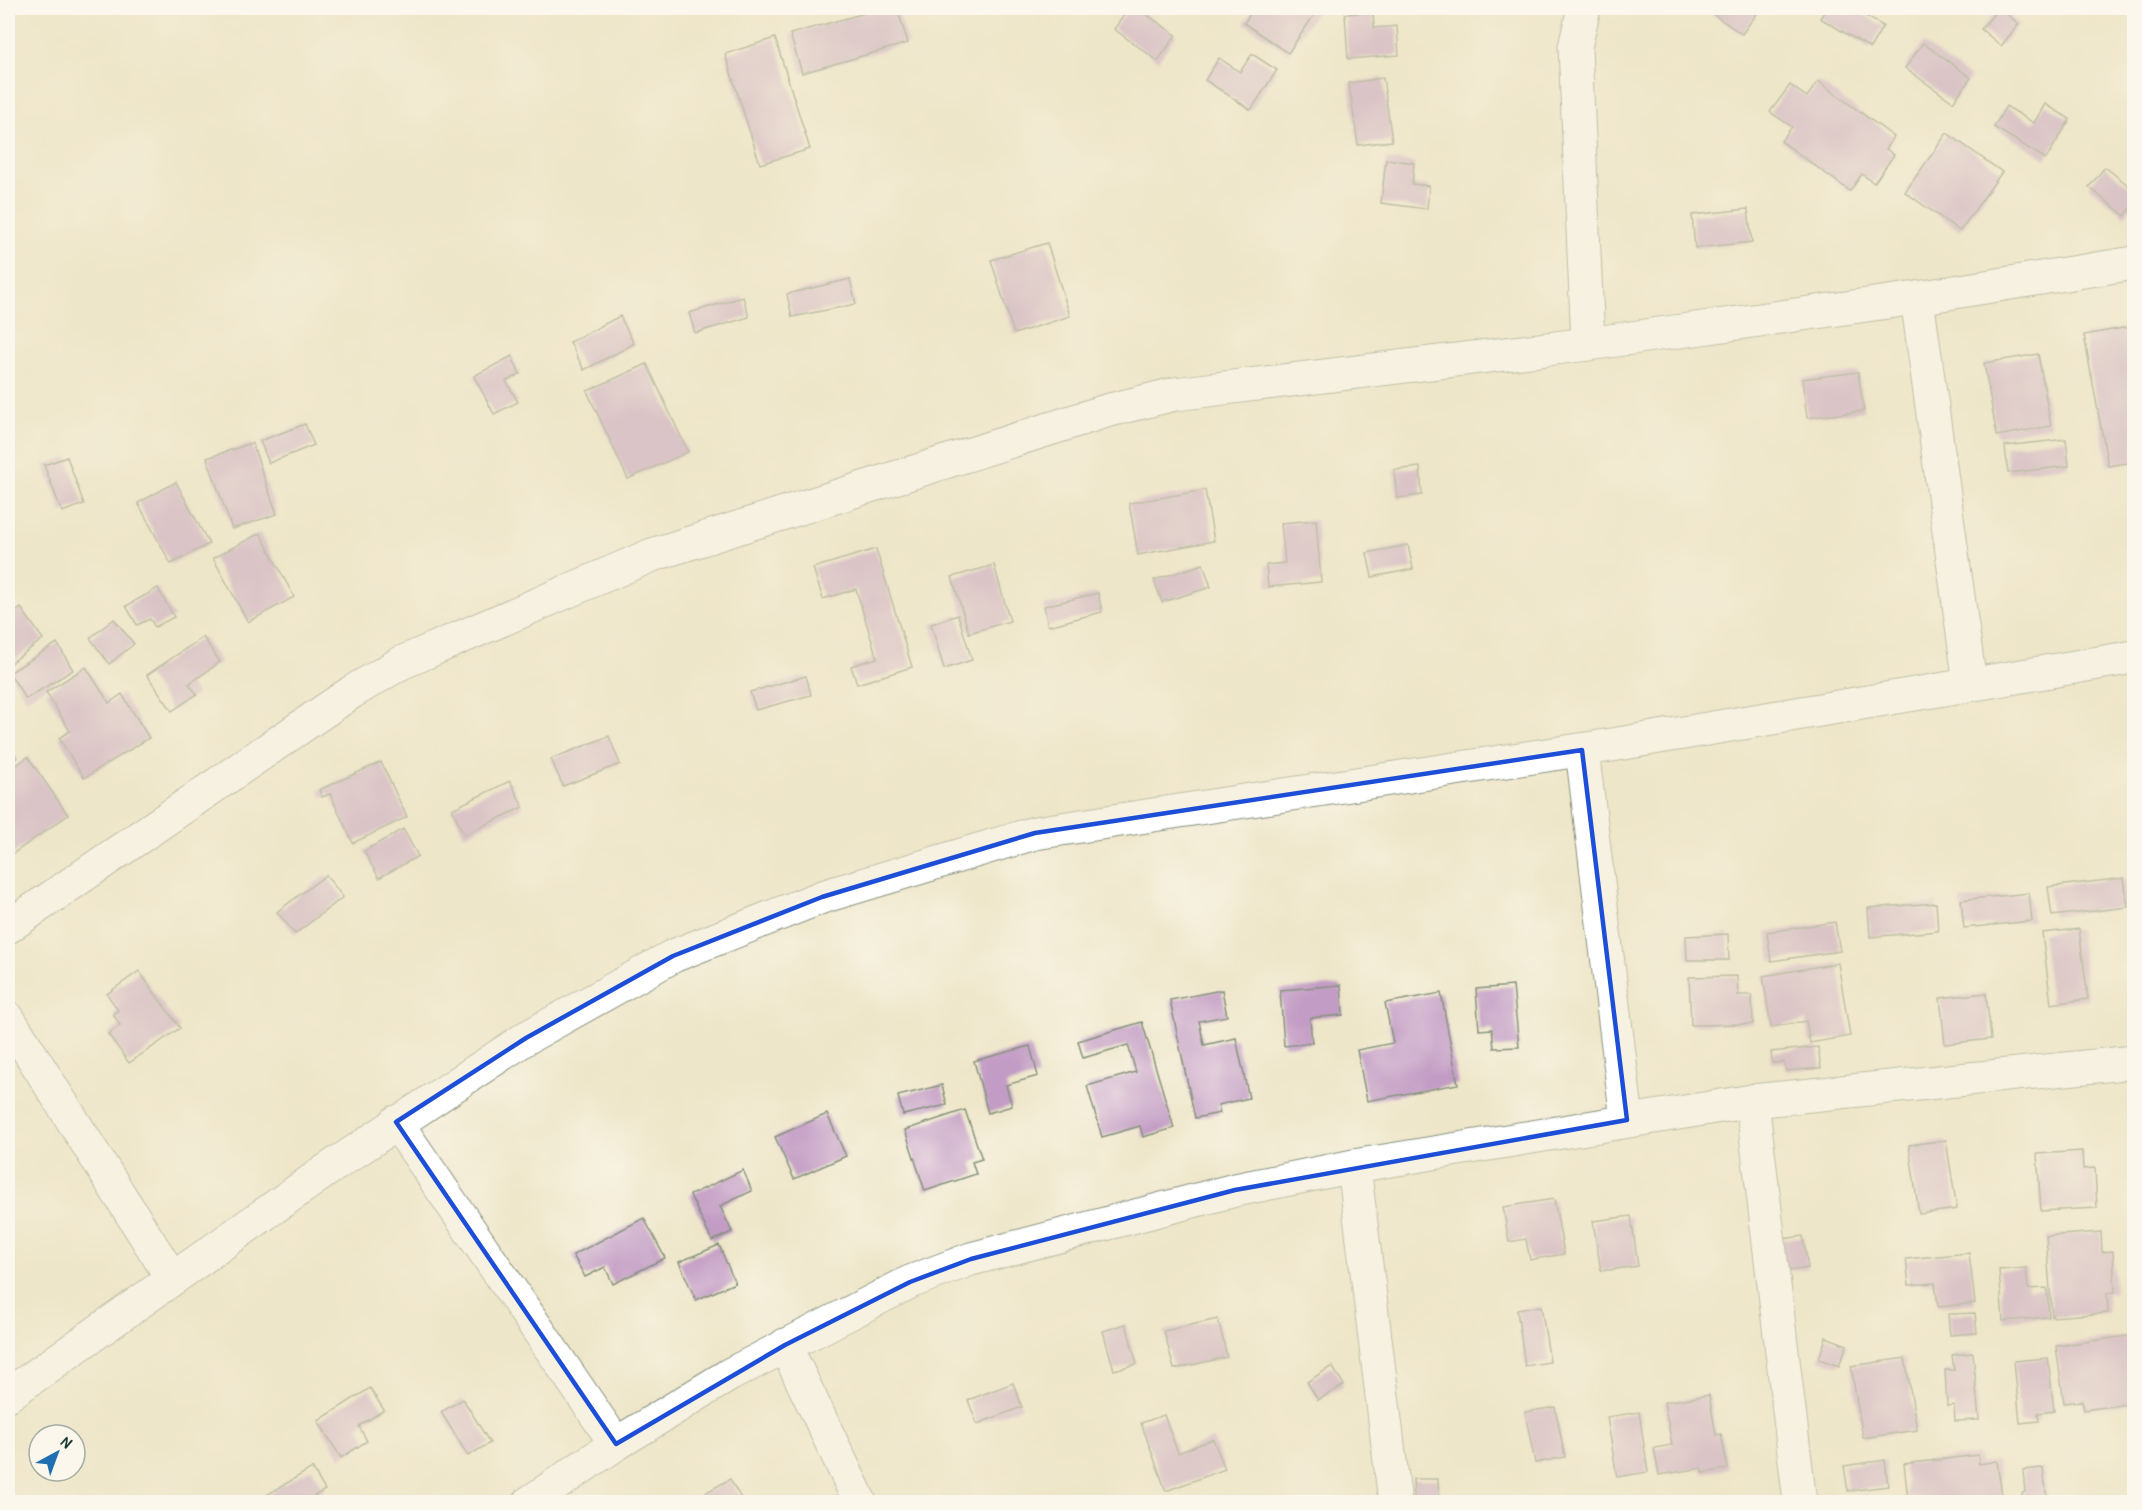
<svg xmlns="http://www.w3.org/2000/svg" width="2142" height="1510" font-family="'Patrick Hand',sans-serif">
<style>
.building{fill:#c29cc5}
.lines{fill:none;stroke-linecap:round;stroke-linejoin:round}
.minor-casing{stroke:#86927e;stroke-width:35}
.minor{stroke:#fff;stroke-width:33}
.marked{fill:none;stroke:#1d4ed8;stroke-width:4.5;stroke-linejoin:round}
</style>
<rect width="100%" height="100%" fill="#fbf7ec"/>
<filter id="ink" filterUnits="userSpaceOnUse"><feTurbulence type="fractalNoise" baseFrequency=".0167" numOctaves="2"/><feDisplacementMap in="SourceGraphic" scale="12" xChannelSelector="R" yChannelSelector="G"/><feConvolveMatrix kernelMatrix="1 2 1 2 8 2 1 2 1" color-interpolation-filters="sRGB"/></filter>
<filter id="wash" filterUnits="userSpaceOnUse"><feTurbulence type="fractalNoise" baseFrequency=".008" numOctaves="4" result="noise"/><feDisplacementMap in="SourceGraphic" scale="24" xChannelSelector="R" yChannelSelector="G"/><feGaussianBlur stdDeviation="1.35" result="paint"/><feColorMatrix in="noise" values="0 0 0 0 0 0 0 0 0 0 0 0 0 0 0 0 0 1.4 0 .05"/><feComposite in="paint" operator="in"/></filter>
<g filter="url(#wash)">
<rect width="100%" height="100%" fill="#eee6c9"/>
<g id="blocks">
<g class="building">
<path d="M883 8H897L908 43 802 73 790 34Z"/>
<path d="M1129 8H1137L1176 35 1158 61 1114 29Z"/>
<path d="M1254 8H1319L1288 53 1244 23Z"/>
<path d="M1704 8H1761L1742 34Z"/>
<path d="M1827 8H1852L1883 26 1870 48 1820 18Z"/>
<path d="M1999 8 2019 24 2001 46 1981 29Z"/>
<path d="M1373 12 1374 28 1397 26 1399 55 1348 59 1345 14Z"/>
<path d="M775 38 810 149 760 164 725 54Z"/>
<path d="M1923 43 1971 78 1953 102 1905 68Z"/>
<path d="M1252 54 1277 70 1251 110 1205 80 1219 58 1240 72Z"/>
<path d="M1383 78 1392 141 1358 145 1349 83Z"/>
<path d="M1818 81 1894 137 1886 149 1894 155 1874 183 1862 174 1850 191 1781 141 1792 127 1770 112 1790 85 1807 97Z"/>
<path d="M2045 104 2070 119 2046 159 1994 127 2006 106 2034 123Z"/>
<path d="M1947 133 2002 172 1960 231 1905 192Z"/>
<path d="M1386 159 1414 163 1412 184 1429 186 1427 209 1381 203Z"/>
<path d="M2105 167 2134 190V204L2125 216 2089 187Z"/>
<path d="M1748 209 1752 242 1695 248 1692 215Z"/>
<path d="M1047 243 1070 316 1014 334 991 260Z"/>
<path d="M850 279 856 304 792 317 787 294Z"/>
<path d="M743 297 749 317 695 333 689 313Z"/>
<path d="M620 316 634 344 584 370 570 342Z"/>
<path d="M2134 326V462L2108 466 2084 335Z"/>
<path d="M2038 354 2051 426 1997 436 1984 363Z"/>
<path d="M512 356 520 374 506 381 518 402 494 414 474 376Z"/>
<path d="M647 364 688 452 628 479 587 391Z"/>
<path d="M1858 372 1864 411 1807 418 1802 379Z"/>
<path d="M305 424 314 445 269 463 260 441Z"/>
<path d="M2066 439 2069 466 2008 473 2005 446Z"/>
<path d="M252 443 277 514 232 529 207 458Z"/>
<path d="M67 457 84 504 62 512 44 465Z"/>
<path d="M1420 467 1422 495 1397 498 1394 470Z"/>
<path d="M176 482 209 544 171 564 138 503Z"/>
<path d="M1205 490 1214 541 1138 555 1129 503Z"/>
<path d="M1316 520 1321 582 1268 587 1266 565 1285 563 1281 523Z"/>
<path d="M260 533 294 597 248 622 213 558Z"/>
<path d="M1408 545 1413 569 1372 577 1367 553Z"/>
<path d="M876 549 912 667 857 684 851 666 877 658 856 589 823 599 813 568Z"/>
<path d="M1203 564 1211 587 1162 602 1154 580Z"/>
<path d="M994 565 1010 621 969 633 952 577Z"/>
<path d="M158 588 174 617 155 627 150 619 137 625 126 606Z"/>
<path d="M1098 593 1102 612 1048 626 1044 606Z"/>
<path d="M21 608 43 639 8 665V618Z"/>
<path d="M958 615 972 660 944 669 931 624Z"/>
<path d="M114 619 134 644 109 664 90 638Z"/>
<path d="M203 637 220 662 189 684 197 694 172 711 147 675Z"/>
<path d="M57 643 73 670 26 699 9 673Z"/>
<path d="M86 667 109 703 122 694 149 738 84 778 59 738 70 731 46 692Z"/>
<path d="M806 676 811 695 756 710 750 692Z"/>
<path d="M609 736 620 764 563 786 551 759Z"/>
<path d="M8 742 17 758 8 763Z"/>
<path d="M28 757 68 815 8 857V771Z"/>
<path d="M381 762 407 817 353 843 330 794 322 797 319 790Z"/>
<path d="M510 781 523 807 464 835 452 809Z"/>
<path d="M403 829 418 856 379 878 364 851Z"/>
<path d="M326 875 343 897 295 934 277 912Z"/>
<path d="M2124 878 2128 907 2052 916 2048 887Z"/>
<path d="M2029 893 2032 921 1964 928 1961 900Z"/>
<path d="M1936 903 1938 931 1870 937 1868 908Z"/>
<path d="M1835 922 1840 951 1771 961 1767 932Z"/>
<path d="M2079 929 2088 999 2051 1004 2042 933Z"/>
<path d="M1728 934 1729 960H1687L1686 936Z"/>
<path d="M1838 963 1850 1036 1810 1043 1806 1021 1771 1027 1763 976Z"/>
<path d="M139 971 180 1028 129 1063 108 1034 120 1025 113 1014 118 1010 107 994Z"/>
<path d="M1737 976 1738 995H1752L1753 1024 1691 1025 1689 977Z"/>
<path d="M1341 985 1343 1015 1310 1018 1312 1043 1284 1046 1280 990Z"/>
<path d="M1513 986 1519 1047 1494 1048 1492 1029 1479 1030 1476 989Z"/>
<path d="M1222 990 1227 1016 1199 1021 1204 1045 1236 1038 1249 1098 1218 1105 1220 1113 1195 1118 1170 1000Z"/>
<path d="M1441 993 1458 1084 1367 1101 1357 1050 1393 1043 1385 1003Z"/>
<path d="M1986 993 1991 1039 1945 1044 1940 998Z"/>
<path d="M1142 1022 1174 1128 1143 1137 1140 1126 1102 1137 1087 1086 1136 1072 1128 1045 1083 1058 1078 1041Z"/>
<path d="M1030 1046 1038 1076 1006 1085 1012 1106 988 1113 974 1061Z"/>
<path d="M1818 1047 1821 1068 1786 1071 1784 1062 1772 1063 1771 1052Z"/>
<path d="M942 1085 947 1105 903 1115 898 1096Z"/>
<path d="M965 1110 982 1159 972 1162 976 1174 925 1191 905 1130Z"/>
<path d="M827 1114 846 1156 794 1179 775 1137Z"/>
<path d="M1946 1140 1957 1209 1919 1214 1909 1145Z"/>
<path d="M2082 1151 2083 1169 2095 1168 2097 1208 2041 1211 2037 1154Z"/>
<path d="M743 1170 752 1191 720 1206 732 1232 712 1241 690 1195Z"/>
<path d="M1554 1199 1564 1254 1530 1260 1526 1239 1509 1242 1503 1207Z"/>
<path d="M1631 1216 1638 1266 1601 1271 1593 1221Z"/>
<path d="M644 1218 665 1258 613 1284 605 1267 585 1277 573 1255Z"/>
<path d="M2101 1232 2102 1252 2113 1251 2115 1292 2107 1293 2108 1313 2052 1317 2046 1236Z"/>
<path d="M1803 1236 1808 1268 1781 1272 1776 1240Z"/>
<path d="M719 1245 735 1283 696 1300 679 1262Z"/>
<path d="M1969 1253 1975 1303 1938 1307 1935 1283 1909 1285 1906 1259Z"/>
<path d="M2026 1268 2028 1289 2047 1288 2049 1317 2003 1321 1999 1270Z"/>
<path d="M1541 1306 1550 1362 1525 1366 1517 1310Z"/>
<path d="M1975 1313 1977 1333 1950 1335 1948 1314Z"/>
<path d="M1218 1319 1227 1357 1174 1369 1164 1331Z"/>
<path d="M1126 1324 1137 1364 1114 1370 1103 1331Z"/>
<path d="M2134 1335V1403L2084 1410 2082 1401 2064 1403 2056 1346Z"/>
<path d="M1826 1337 1847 1345 1839 1366 1819 1359Z"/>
<path d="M1973 1353 1979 1420 1955 1421 1954 1405 1947 1406 1945 1370H1954L1952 1355Z"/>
<path d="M1905 1358 1917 1430 1863 1438 1851 1366Z"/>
<path d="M2048 1358 2054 1411 2038 1413 2039 1421 2020 1423 2014 1361Z"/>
<path d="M1332 1366 1344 1385 1318 1400 1307 1382Z"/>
<path d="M1013 1383 1022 1407 977 1424 968 1400Z"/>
<path d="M370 1388 384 1410 359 1426 367 1441 341 1458 318 1421Z"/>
<path d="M1709 1395 1716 1435 1721 1434 1728 1469 1703 1473 1702 1468 1659 1475 1654 1448 1672 1445 1664 1402Z"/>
<path d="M463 1399 490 1443 468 1456 441 1412Z"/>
<path d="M1555 1407 1565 1457 1535 1463 1525 1412Z"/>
<path d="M1639 1412 1648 1472 1617 1477 1607 1417Z"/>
<path d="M1164 1415 1178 1453 1213 1439 1225 1469 1166 1491 1141 1423Z"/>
<path d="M1978 1455 1979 1464 1997 1461 2003 1502H1921V1497L1908 1499 1904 1464Z"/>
<path d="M1885 1460 1888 1486 1848 1491 1844 1466Z"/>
<path d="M312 1468 325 1490 304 1502H255Z"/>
<path d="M2043 1468 2047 1498 2066 1496 2067 1502H2023L2022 1493 2025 1492 2023 1470Z"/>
<path d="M730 1479 743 1502H689Z"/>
<path d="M1413 1479H1438L1439 1498H1414Z"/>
<path d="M1867 1495 1868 1502H1836V1501Z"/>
</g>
</g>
</g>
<g filter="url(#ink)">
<use href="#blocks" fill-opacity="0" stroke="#86927e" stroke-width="1.5"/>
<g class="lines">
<defs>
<g id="minor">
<path d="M1584 8 1575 47 1588 344"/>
<path d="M1917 298 1970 684"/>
<path d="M1582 750 1627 1120"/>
<path d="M8 927 352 692 401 663 652 555 1106 411 1175 394 1588 344 1917 298 2134 263"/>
<path d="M8 1018 172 1278"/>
<path d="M1752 1101 1800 1502"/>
<path d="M396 1122 616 1444"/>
<path d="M1354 1166 1395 1502"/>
<path d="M785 1345 860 1502"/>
<path d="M8 1395 324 1172 526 1038 673 956 822 897 1035 833 1612 745 2134 657"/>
<path d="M530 1502 616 1444 729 1375 910 1282 971 1259 1235 1190 1354 1166 1752 1101 2134 1062"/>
</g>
</defs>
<use href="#minor" class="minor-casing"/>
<use href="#minor" class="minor"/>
</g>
</g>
<path d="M0 0H2142V1510H0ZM1582 750 1627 1120 1235 1190 971 1259 910 1282 785 1345 616 1444 396 1122 526 1038 673 956 822 897 1035 833Z" fill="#eee6c9" fill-opacity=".55" fill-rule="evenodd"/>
<path class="marked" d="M1582 750 1627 1120 1235 1190 971 1259 910 1282 785 1345 616 1444 396 1122 526 1038 673 956 822 897 1035 833Z"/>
<rect width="2142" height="1510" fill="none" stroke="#fbf7ec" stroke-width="30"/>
<g transform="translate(57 1453) rotate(41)"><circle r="28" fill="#fbf7ec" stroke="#a3ada2" stroke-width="1.5"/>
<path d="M0-4.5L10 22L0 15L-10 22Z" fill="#1f6fb2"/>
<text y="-9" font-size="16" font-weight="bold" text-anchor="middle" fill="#1f3d34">N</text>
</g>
</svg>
